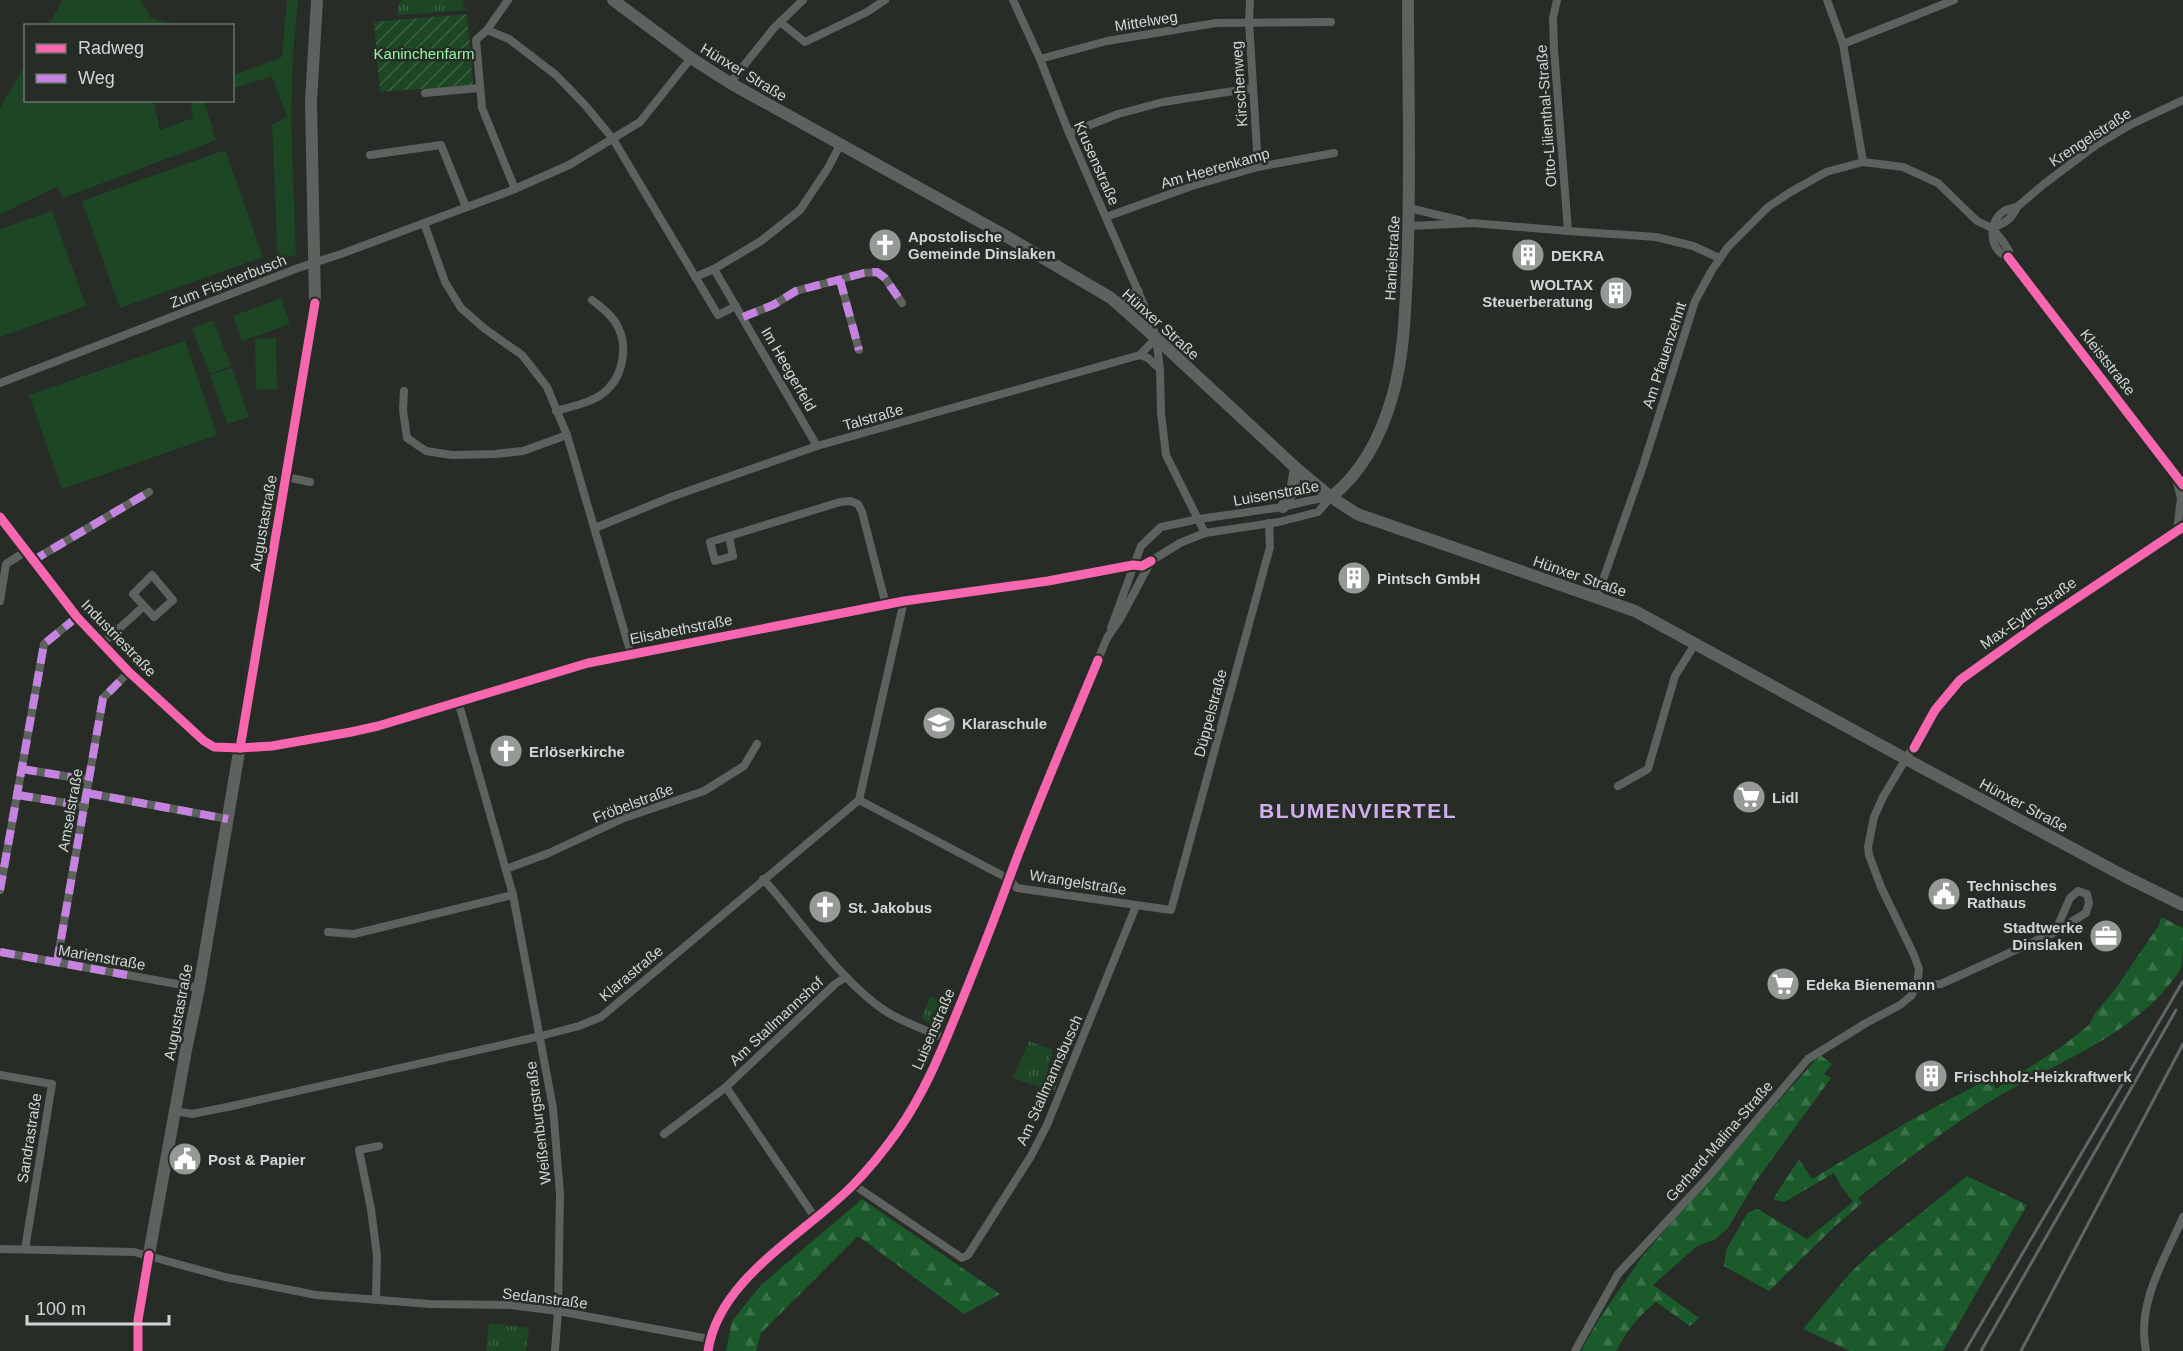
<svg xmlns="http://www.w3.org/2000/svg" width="2183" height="1351" font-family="Helvetica,sans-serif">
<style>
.grass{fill:#1d4625}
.forest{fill:url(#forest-firs)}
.park{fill:url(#park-tufts)}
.garden{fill:url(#garden-furrows)}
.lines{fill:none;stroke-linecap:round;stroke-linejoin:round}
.street{stroke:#5e625e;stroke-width:8}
.secondary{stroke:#5e625e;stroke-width:12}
.rail{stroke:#626763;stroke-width:3}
.quiet{stroke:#c483df;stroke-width:8;stroke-dasharray:15 8;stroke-linecap:butt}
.cycleway-casing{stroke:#262d26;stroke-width:13}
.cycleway{stroke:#f766af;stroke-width:9}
.labels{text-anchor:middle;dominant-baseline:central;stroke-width:5;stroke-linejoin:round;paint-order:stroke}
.street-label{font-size:15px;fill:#d1d6d2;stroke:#262d26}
.park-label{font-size:15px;fill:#97f4a6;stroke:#262d26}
.poi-label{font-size:15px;font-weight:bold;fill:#d1d6d2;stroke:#262d26;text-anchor:start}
.district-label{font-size:21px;font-weight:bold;letter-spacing:1.5px;fill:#d2aef1;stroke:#262d26}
</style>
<defs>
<pattern id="forest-firs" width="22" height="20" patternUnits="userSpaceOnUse" patternTransform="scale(1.5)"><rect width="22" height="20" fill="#1b5a2b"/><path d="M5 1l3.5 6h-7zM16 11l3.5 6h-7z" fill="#3b7149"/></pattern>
<pattern id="park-tufts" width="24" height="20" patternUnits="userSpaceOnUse" patternTransform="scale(1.5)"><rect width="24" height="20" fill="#1d4625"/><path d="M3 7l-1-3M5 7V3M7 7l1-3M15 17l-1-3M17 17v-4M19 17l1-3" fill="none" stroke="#3d6044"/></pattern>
<pattern id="garden-furrows" width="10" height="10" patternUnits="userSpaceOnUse" patternTransform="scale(1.5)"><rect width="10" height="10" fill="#1d4625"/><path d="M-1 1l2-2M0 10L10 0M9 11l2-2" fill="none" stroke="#3d6044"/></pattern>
</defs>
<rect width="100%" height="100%" fill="#272c27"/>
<g class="grass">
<path d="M63 0H140L151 18 178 25H48Z"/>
<path d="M287 0H298L293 56 291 118 296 255 278 260 272 125 287 116 272 77 233 88 232 76 282 57Z"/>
<path d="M25 65 26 100 153 101 160 130 193 118 190 101H204L216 140 63 198 57 187 0 214V108Z"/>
<path d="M225 150 263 257 120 308 82 201Z"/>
<path d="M52 211 86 306 0 337V229Z"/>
<path d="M281 298 290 324 242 341 233 316Z"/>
<path d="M213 320 231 366 210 374 192 328Z"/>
<path d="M276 338 277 389 256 390 255 339Z"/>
<path d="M185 341 217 435 62 489 29 395Z"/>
<path d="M232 368 249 417 227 424 210 375Z"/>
</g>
<g class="forest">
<path d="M2161 917 2183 928C2183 939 2183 959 2181 968 2142 1032 2061 1060 1999 1096 1949 1126 1904 1162 1858 1198L1862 1203 1834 1227 1769 1291 1724 1266 1726 1250 1748 1212 1758 1209 1807 1239 1853 1202 1841 1186 1834 1173 1788 1200 1784 1202 1773 1199 1799 1159 1812 1179 1913 1119 1990 1078 1996 1089 2064 1045 2089 1025 2095 1013 2116 988 2159 925Z"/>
<path d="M1820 1055 1832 1064 1824 1074 1831 1078 1756 1181 1728 1228 1714 1240 1697 1246 1653 1285 1699 1318 1690 1326 1656 1302C1638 1316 1627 1331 1616 1351H1581L1599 1319 1641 1258 1716 1171Z"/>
<path d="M1967 1176 2027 1205 1943 1351H1850L1803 1329 1850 1273 1872 1252Z"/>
<path d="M862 1199 1000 1294 964 1314 858 1236 761 1333 756 1351H726L732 1321 761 1285Z"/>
</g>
<g class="park">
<path d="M403 0H463L464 8 468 10 397 15 399 3Z"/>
<path d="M930 996 943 1002 934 1026 922 1018Z"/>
<path d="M1029 1041 1053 1050 1048 1066 1062 1071 1054 1092 1013 1078Z"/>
<path d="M489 1323 529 1328 526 1351H486Z"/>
</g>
<path class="garden" d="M467 14 473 85 380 92 374 22Z"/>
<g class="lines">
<g class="street">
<path d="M508 0 487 30 476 40 482 108 515 189"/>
<path d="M1013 0 1040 59 1069 133 1151 321 1156 338 1160 369 1161 413 1166 455 1205 533"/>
<path d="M1250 0 1249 22 1258 167"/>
<path d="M1827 0 1843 44 1863 162"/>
<path d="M780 22 805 42 867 12 885 0"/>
<path d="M487 30 509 39 556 75 585 105 613 139 718 315 736 306"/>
<path d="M1843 44 1954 0"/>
<path d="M1040 59 1107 41 1216 23 1331 22"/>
<path d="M730 83 773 29 803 0"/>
<path d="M425 93 479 88"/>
<path d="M1069 133 1118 114 1163 102 1253 88"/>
<path d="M370 155 441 145 466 207"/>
<path d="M2017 207C2012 208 2008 209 2004 211 1987 222 1989 251 2008 257L2183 485"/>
<path d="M1409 208 1463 221"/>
<path d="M1106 217 1192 186 1258 167 1334 153"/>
<path d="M424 223 445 282 461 308 485 329 522 355 547 387 567 435 631 654"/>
<path d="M1409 226 1473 223 1568 231 1554 49 1553 18 1557 0"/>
<path d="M1992 228C2005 223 2011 220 2017 207L2044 184 2096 145 2130 125 2183 100"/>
<path d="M1568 231 1656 237 1693 246 1719 258"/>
<path d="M714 269 761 241 800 210 828 168 840 145"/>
<path d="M695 277 714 269 817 446"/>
<path d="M840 280 859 350"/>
<path d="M743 317 773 305 796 291 864 273 877 272 885 278 902 303"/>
<path d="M1140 355 1148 358 1160 369"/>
<path d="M0 383 298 268 341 254 510 191 569 165 640 122 691 58"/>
<path d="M404 391 403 410 407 438 426 451 452 455 495 454 523 451 567 435"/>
<path d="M556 411C573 406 596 402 608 389 623 374 628 346 618 327 613 316 602 308 592 300"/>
<path d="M287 477 310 482"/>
<path d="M2176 479 2181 498 2177 530"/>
<path d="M0 517 77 617 129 672 204 741 214 747 240 748 272 746 351 732 378 726 588 663 904 601 1048 581 1133 565 1142 566 1151 561"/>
<path d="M595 528 671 497 817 446 1140 355 1156 338"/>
<path d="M729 537 733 556 715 561 710 542 840 502 850 501 858 504 862 512 886 605"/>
<path d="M32 561 149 492"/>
<path d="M1597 597 1643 466 1695 301 1712 270 1728 247 1768 207 1789 193 1826 172 1863 162 1903 167 1938 183 1977 221 1992 228 2002 240 2009 251 2008 257"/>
<path d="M0 601 6 564 25 552"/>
<path d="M1111 628 1141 546 1161 527 1199 519 1283 507 1307 501 1330 497"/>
<path d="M102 644 144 606 154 617 173 600 152 575 133 594 144 606"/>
<path d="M458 701 513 895 553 1108 560 1194 558 1311 555 1351"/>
<path d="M22 769 89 780"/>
<path d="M1618 786 1648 769 1675 676 1695 644"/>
<path d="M87 793 228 819"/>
<path d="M18 795 85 806"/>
<path d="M859 800 1009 879 1017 888 1171 910 1270 547 1269 523"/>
<path d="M506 869 549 853 624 818 704 791 744 766 757 744"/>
<path d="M763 879C801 920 841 983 887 1012 904 1023 927 1030 946 1039"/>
<path d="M0 890 44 644 77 617"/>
<path d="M328 932 354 934 513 895"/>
<path d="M0 952 199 988"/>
<path d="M57 962 103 698 129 672"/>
<path d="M1917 985 1941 984 2055 932 2086 913 2089 903 2087 894 2078 891 2070 898 2055 932"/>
<path d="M0 1075 52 1084 25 1249"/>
<path d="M175 1111 192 1114 232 1106 541 1036 579 1026 601 1017 859 800 904 601"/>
<path d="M664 1134 726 1087"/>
<path d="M854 1185 962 1258 968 1255 1031 1156 1047 1125 1136 906"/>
<path d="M816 1219 726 1087 835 984 846 977"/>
<path d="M0 1249 134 1252 225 1277 316 1295 430 1304 510 1305 558 1311 709 1339"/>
<path d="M376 1300 377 1256 371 1209 359 1150 379 1146"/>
<path d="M708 1351 709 1339 717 1319 741 1284 764 1262 854 1185 899 1130 929 1079 994 922 1035 811 1107 638 1120 619 1151 561 1180 543 1205 533 1279 522 1318 512 1331 497"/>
<path d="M1575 1351 1618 1274 1710 1175 1808 1059 1866 1023 1900 1005 1911 996 1917 985 1919 969 1914 955 1881 887 1869 855 1868 847 1874 817 1883 797 1935 710 1960 680 1980 665 2183 527"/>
<path d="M2146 1351C2136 1303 2165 1259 2183 1217"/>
</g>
<g class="secondary">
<path d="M613 0 691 58 730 83 1004 235 1111 298 1156 338 1296 468 1331 497 1357 514 1635 611 1906 759 2124 876 2183 905"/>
<path d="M1117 303 1127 301 1137 292"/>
<path d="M1331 497C1363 472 1382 434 1393 394 1404 354 1405 314 1407 273 1411 182 1408 91 1408 0"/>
<path d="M1283 507 1292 492 1296 468"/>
<path d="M138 1351V1320L142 1293 186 1050 199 988 315 303 311 101 317 0"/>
</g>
<g class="rail">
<path d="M1965 1351 2183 981"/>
<path d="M1981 1351 2176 1010"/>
<path d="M2021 1351 2183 1044"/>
</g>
<g class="quiet">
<path d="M840 280 859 350"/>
<path d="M743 317 773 305 796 291 864 273 877 272 885 278 902 303"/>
<path d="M32 561 149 492"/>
<path d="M22 769 89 780"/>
<path d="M87 793 228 819"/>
<path d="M18 795 85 806"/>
<path d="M0 890 44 644 77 617"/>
<path d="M0 952 127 975"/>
<path d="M57 962 103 698 129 672"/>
</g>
<defs>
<g id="cycleway">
<path d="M2008 257 2183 485"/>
<path d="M0 517 77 617 129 672 204 741 214 747 240 748 272 746 351 732 378 726 588 663 904 601 1048 581 1133 565 1142 566 1151 561"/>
<path d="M240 748 315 303"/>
<path d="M1914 748 1935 710 1960 680 2041 622 2183 527"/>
<path d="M138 1351V1320L149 1255"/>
<path d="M708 1351C719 1277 806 1234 854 1184 870 1168 884 1150 897 1132 924 1094 941 1052 958 1010 976 966 993 923 1009 879 1036 805 1068 733 1098 660"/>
</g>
</defs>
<use href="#cycleway" class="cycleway-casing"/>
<use href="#cycleway" class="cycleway"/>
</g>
<defs>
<symbol id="church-disc" viewBox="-11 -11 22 22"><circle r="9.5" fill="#969a96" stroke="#262d26"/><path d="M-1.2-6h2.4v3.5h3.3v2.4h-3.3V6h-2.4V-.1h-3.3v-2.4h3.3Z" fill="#fff"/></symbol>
<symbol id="building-disc" viewBox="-11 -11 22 22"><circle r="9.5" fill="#969a96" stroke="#262d26"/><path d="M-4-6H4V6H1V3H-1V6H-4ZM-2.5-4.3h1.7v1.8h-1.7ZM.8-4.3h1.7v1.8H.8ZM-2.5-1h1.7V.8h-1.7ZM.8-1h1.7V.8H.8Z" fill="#fff"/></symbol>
<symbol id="school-disc" viewBox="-11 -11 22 22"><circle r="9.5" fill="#969a96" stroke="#262d26"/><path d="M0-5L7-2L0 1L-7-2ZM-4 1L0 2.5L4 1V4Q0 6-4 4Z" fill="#fff"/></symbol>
<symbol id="supermarket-disc" viewBox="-11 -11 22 22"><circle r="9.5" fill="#969a96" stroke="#262d26"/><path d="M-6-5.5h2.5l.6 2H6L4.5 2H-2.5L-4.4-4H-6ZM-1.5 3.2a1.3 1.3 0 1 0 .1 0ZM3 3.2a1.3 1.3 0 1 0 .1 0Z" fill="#fff"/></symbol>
<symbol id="civic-disc" viewBox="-11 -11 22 22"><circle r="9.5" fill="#969a96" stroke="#262d26"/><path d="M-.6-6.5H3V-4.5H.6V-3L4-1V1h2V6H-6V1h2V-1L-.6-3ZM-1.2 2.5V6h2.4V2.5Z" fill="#fff"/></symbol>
<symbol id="office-disc" viewBox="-11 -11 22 22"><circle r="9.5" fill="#969a96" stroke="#262d26"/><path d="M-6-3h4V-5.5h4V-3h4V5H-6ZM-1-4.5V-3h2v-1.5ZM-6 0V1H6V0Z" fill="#fff"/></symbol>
</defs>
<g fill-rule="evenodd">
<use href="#church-disc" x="866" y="226" width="38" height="38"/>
<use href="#building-disc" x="1509" y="236" width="38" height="38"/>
<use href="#building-disc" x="1597" y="274" width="38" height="38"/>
<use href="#building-disc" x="1335" y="559" width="38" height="38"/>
<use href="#school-disc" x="920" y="704" width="38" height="38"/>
<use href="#church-disc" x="487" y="732" width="38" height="38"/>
<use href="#supermarket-disc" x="1730" y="778" width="38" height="38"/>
<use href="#civic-disc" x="1925" y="875" width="38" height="38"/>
<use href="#church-disc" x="806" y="888" width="38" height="38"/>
<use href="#office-disc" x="2087" y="917" width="38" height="38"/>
<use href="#supermarket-disc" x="1764" y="965" width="38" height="38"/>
<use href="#building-disc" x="1912" y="1057" width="38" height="38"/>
<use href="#civic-disc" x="166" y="1140" width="38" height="38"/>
</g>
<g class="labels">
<g class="street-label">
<text transform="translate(1146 21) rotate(-9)">Mittelweg</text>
<text transform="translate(744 72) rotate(31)">Hünxer Straße</text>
<text transform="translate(1239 84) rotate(-94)">Kirschenweg</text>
<text transform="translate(1546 116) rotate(-94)">Otto-Lilienthal-Straße</text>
<text transform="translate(2090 137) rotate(-33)">Krengelstraße</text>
<text transform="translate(1097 163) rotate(66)">Krusenstraße</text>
<text transform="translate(1215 168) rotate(-16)">Am Heerenkamp</text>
<text transform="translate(1392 258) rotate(-87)">Hanielstraße</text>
<text transform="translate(228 281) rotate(-21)">Zum Fischerbusch</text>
<text transform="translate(1161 324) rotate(42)">Hünxer Straße</text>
<text transform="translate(1664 355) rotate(-72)">Am Pfauenzehnt</text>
<text transform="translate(2108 362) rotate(52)">Kleiststraße</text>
<text transform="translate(789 369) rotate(60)">Im Heegerfeld</text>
<text transform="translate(873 417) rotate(-16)">Talstraße</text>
<text transform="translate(1276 493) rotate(-10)">Luisenstraße</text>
<text transform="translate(263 523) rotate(-80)">Augustastraße</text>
<text transform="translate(1580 576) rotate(19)">Hünxer Straße</text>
<text transform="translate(2028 613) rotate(-35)">Max-Eyth-Straße</text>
<text transform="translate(681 629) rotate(-11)">Elisabethstraße</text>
<text transform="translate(119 638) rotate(46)">Industriestraße</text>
<text transform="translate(1210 713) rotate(-75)">Düppelstraße</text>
<text transform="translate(633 803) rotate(-21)">Fröbelstraße</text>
<text transform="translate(2024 805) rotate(28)">Hünxer Straße</text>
<text transform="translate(70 810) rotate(-80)">Amselstraße</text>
<text transform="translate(1078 882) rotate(9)">Wrangelstraße</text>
<text transform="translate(102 957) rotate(10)">Marienstraße</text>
<text transform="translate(631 973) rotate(-40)">Klarastraße</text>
<text transform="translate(178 1012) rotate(-79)">Augustastraße</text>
<text transform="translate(776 1021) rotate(-43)">Am Stallmannshof</text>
<text transform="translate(933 1029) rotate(-67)">Luisenstraße</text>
<text transform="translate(1049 1080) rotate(-66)">Am Stallmannsbusch</text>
<text transform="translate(538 1123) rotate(-97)">Weißenburgstraße</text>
<text transform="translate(29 1138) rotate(-81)">Sandrastraße</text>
<text transform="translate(1719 1141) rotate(-49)">Gerhard-Malina-Straße</text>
<text transform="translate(545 1298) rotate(7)">Sedanstraße</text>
</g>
<g class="park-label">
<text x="424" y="53">Kaninchenfarm</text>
</g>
<g class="poi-label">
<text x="908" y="236">Apostolische<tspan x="908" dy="17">Gemeinde Dinslaken</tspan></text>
<text x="1551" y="255">DEKRA</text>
<text x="1593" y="284" text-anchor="end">WOLTAX<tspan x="1593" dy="17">Steuerberatung</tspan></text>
<text x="1377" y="578">Pintsch GmbH</text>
<text x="962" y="723">Klaraschule</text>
<text x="529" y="751">Erlöserkirche</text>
<text x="1772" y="797">Lidl</text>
<text x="1967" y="885">Technisches<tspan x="1967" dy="17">Rathaus</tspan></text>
<text x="848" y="907">St. Jakobus</text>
<text x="2083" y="927" text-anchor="end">Stadtwerke<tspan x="2083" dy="17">Dinslaken</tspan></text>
<text x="1806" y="984">Edeka Bienemann</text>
<text x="1954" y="1076">Frischholz-Heizkraftwerk</text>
<text x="208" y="1159">Post &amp; Papier</text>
</g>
<g class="district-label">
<text x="1358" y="810">BLUMENVIERTEL</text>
</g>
</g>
<rect x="24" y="24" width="210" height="78" fill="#262d26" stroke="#6a716b" stroke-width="1.5"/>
<rect x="36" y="44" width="30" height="9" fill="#f766af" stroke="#6a716b" stroke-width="1.5"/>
<text x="78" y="54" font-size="18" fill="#d1d6d2">Radweg</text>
<rect x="36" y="74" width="30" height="9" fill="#c483df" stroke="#6a716b" stroke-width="1.5"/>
<text x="78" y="84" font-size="18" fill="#d1d6d2">Weg</text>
<path d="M27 1315v9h142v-9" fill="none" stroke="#d1d6d2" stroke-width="3"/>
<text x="36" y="1315" font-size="18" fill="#d1d6d2" stroke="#262d26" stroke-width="4.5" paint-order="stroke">100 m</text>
</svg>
